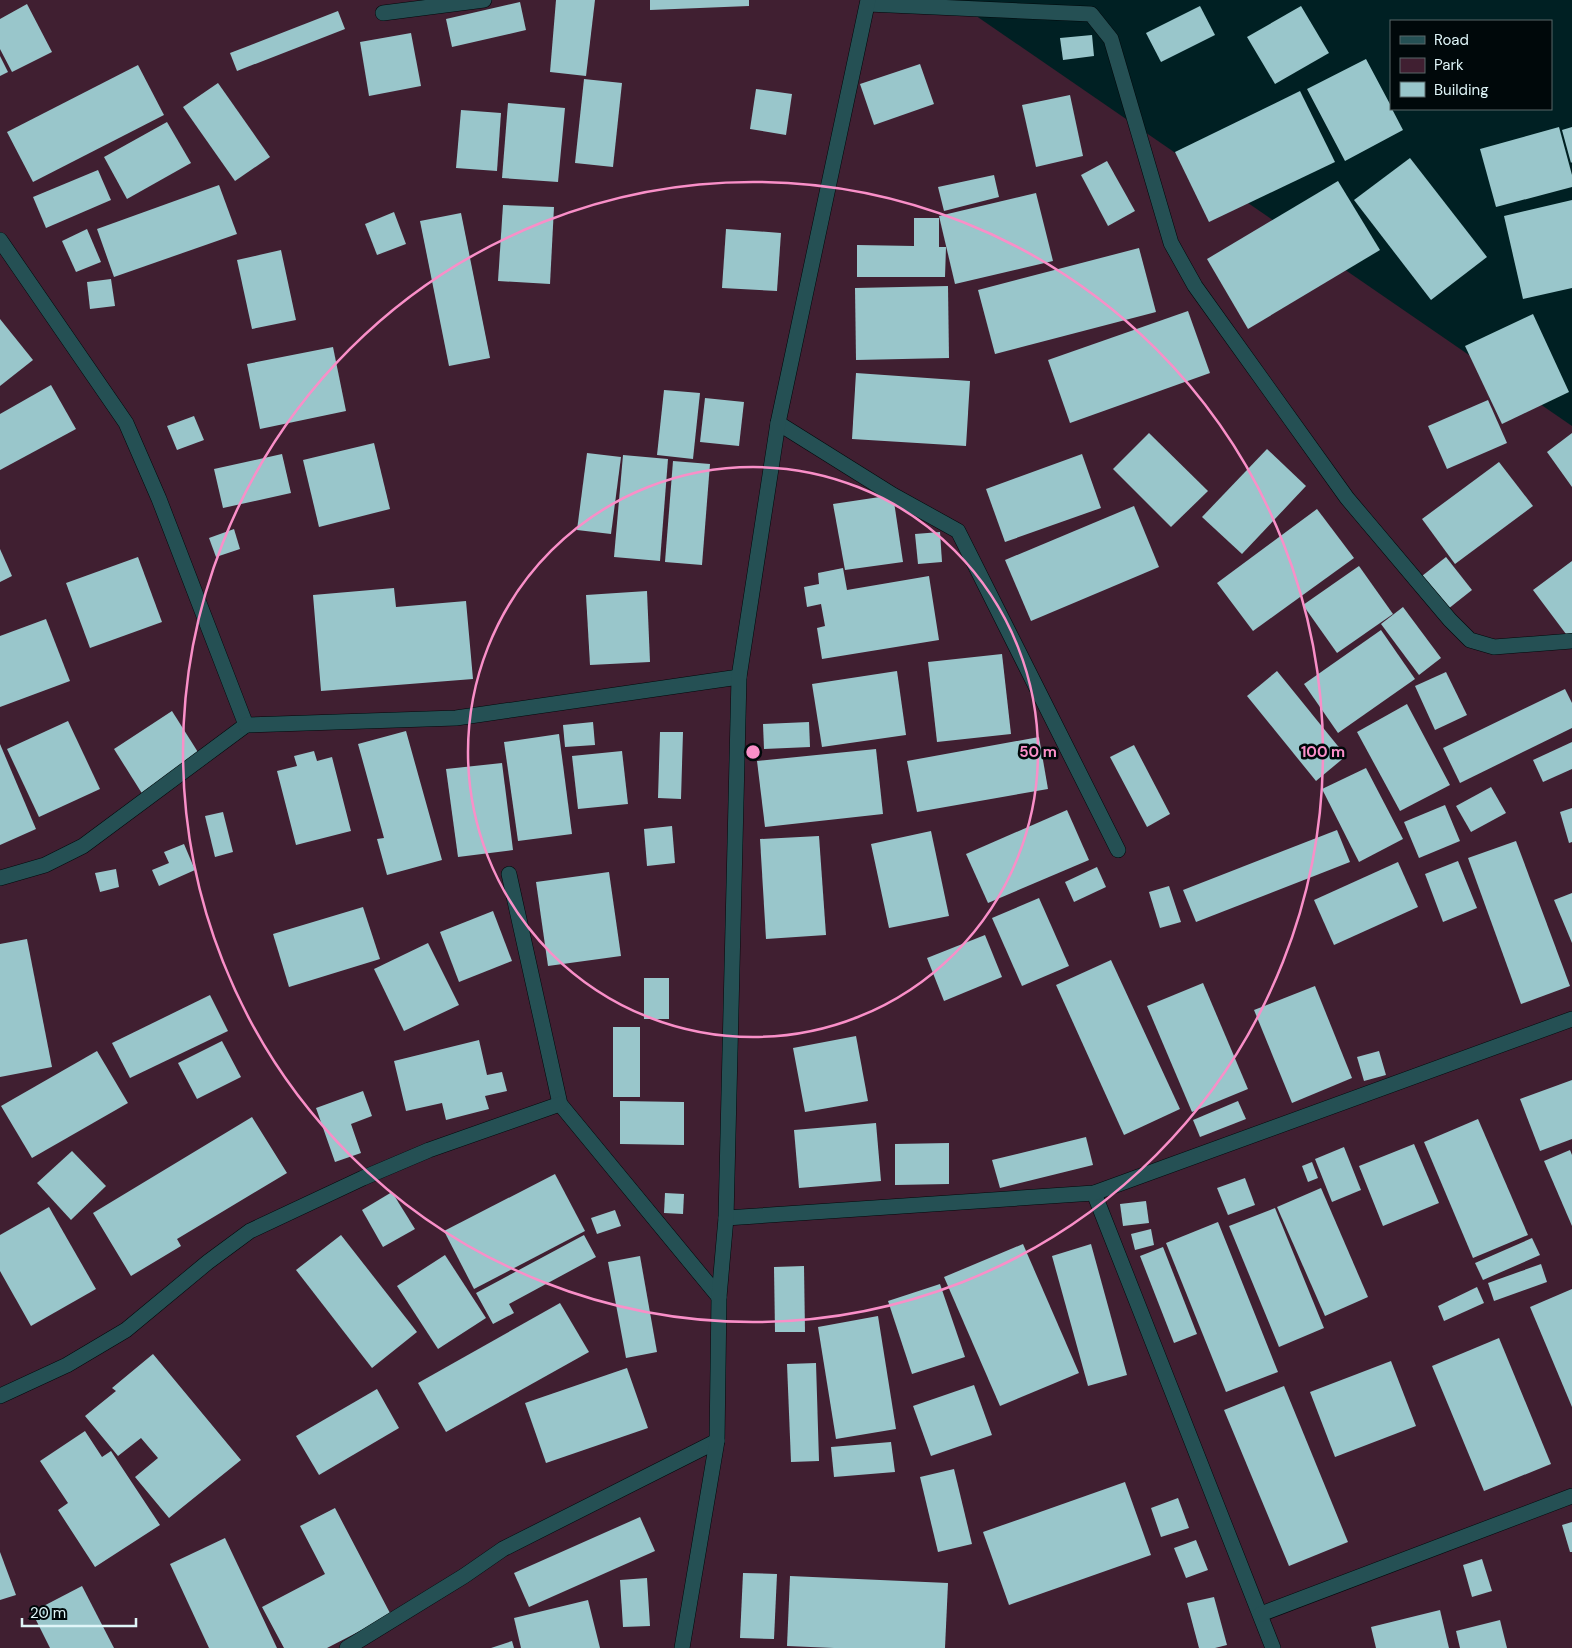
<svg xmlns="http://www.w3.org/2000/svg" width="1572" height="1648" font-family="'DM Sans',sans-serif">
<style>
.green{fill:#401f31}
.building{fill:#99c6cb}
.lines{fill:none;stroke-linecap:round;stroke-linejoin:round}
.minor-casing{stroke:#00080b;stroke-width:16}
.secondary-casing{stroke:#00080b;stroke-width:16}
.minor{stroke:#255054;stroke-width:15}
.secondary{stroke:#255054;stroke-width:15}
.ring{fill:none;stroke:#f98fc8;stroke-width:2.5}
.centre{fill:#f98fc8;stroke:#00080a;stroke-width:2.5}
.ring-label{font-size:15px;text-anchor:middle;font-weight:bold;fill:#f98fc8;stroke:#00080a;stroke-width:5;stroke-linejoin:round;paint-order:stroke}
</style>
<rect width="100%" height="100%" fill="#002023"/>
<path class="green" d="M0 0H953L1572 426V1648H0Z"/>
<g class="building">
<path d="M556 0H595L586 76 550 72Z"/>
<path d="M650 0H749V6L650 10Z"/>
<path d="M520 2 526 30 452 47 446 19Z"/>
<path d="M27 4 52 52 12 72 0 49V19Z"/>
<path d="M1200 6 1215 35 1161 62 1146 33Z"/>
<path d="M1301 6 1329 53 1275 84 1247 37Z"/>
<path d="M338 11 345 29 237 71 230 53Z"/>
<path d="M411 33 421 86 369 96 360 42Z"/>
<path d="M1092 35 1094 56 1063 60 1060 38Z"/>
<path d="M0 56 8 72 0 76Z"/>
<path d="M1366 59 1391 106V109H1392L1403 130 1345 161 1307 89Z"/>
<path d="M920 64 934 104 874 125 860 84Z"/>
<path d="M138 65 164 115 33 182 7 132Z"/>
<path d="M584 79 622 83 613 167 575 163Z"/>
<path d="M218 83 270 157 235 181 183 107Z"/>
<path d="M756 89 792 94 786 135 750 129Z"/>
<path d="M1300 91 1335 162 1209 222 1175 152Z"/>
<path d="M1070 95 1083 156 1036 167 1022 105Z"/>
<path d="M508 103 565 108 558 182 502 178Z"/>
<path d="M461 110 501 113 497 171 456 168Z"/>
<path d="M167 122 191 163 127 199 104 157Z"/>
<path d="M1559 127 1572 175V187L1496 207 1480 149Z"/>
<path d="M1572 127V162L1571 163 1562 130Z"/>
<path d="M1410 158 1487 257 1431 300 1354 200Z"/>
<path d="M1107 161 1135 211 1108 226 1081 175Z"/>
<path d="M98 170 111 200 46 228 33 197Z"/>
<path d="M994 175 999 197 944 211 938 187Z"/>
<path d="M1338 181 1380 250 1248 329 1207 259Z"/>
<path d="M219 185 237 234 114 277 97 229Z"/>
<path d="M1036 193 1053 261 955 284 939 216Z"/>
<path d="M1572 200V288L1523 299 1504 216Z"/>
<path d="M503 205 554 207 550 284 498 281Z"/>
<path d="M394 212 406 244 377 255 365 224Z"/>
<path d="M461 213 490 358 449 366 420 221Z"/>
<path d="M914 218H939V247H946L945 277H857V245L914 246Z"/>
<path d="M87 229 101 262 76 272 62 241Z"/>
<path d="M726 229 781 233 777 291 722 288Z"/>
<path d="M1139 248 1156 312 995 354 978 290Z"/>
<path d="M281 250 296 320 252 329 237 260Z"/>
<path d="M111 279 115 306 90 309 87 282Z"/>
<path d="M948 286 949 358 856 360 855 288Z"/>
<path d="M1188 311 1210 373 1070 423 1048 360Z"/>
<path d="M1533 314 1569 392 1502 424 1465 346Z"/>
<path d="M0 319 33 360 0 386Z"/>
<path d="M333 347 346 411 260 429 247 364Z"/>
<path d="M856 373 970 381 966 446 852 439Z"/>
<path d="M51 385 76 429 0 470V414Z"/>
<path d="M664 390 700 393 693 459 657 455Z"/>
<path d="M705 398 744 402 739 446 700 442Z"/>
<path d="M1488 400 1507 443 1447 469 1428 426Z"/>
<path d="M194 416 204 440 177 450 167 426Z"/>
<path d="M1149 433 1208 491 1171 527 1113 469Z"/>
<path d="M1572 433V487L1547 452Z"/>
<path d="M374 443 390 509 319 527 303 460Z"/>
<path d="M1267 449 1306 486 1242 554 1202 517Z"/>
<path d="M587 453 621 457 611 534 577 530Z"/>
<path d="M282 454 291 493 223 508 214 469Z"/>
<path d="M1082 454 1101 508 1005 542 986 489Z"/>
<path d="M623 455 668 459 660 561 614 557Z"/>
<path d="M673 461 710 464 702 565 665 562Z"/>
<path d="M1499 462 1533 506 1455 564 1422 519Z"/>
<path d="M893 495 903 562 845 570 833 504Z"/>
<path d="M1134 506 1159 567 1031 621 1005 560Z"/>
<path d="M1317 509 1354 558 1253 631 1217 583Z"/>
<path d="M234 529 240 549 216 557 209 538Z"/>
<path d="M940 532 942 562 918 564 915 534Z"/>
<path d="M0 549 12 576 0 582Z"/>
<path d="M138 557 162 622 90 648 66 583Z"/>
<path d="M1446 557 1472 590 1448 609 1422 576Z"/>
<path d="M1572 561V636L1569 638 1533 590Z"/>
<path d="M1359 566 1393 614 1337 653 1303 605Z"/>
<path d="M843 568 847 590 929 576 939 640 822 659 817 628 825 626 821 604 807 607 804 587 819 584 818 573Z"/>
<path d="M394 588 396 607 466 601 473 679 321 691 313 595Z"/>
<path d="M647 591 650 662 590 665 586 595Z"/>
<path d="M1403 607 1441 658 1419 675 1381 624Z"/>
<path d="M46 619 70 681 0 707V636Z"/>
<path d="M1381 630 1415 679 1338 733 1304 684Z"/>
<path d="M1002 654 1011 734 937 742 928 662Z"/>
<path d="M897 671 906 735 822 747 812 684Z"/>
<path d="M1277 671 1346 756 1316 781 1247 696Z"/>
<path d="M1446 672 1467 715 1435 730 1415 686Z"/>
<path d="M1565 689 1572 703V728L1460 783 1443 748Z"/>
<path d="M1407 704 1450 785 1400 811 1357 732Z"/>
<path d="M172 711 201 757 143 795 114 749Z"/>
<path d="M68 721 100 789 39 817 7 749Z"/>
<path d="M593 722 595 745 565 747 563 725Z"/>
<path d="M809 722 810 747 764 749 763 724Z"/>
<path d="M406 731 442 860 387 875 377 839 384 838 358 744Z"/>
<path d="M660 732H683L681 799 658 798Z"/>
<path d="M559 734 572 834 518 841 504 742Z"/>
<path d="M1039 737 1048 789 917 812 907 761Z"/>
<path d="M1572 742V769L1543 782 1533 760Z"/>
<path d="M0 744 36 829 0 845Z"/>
<path d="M1134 745 1170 814 1147 827 1110 757Z"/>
<path d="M876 749 883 814 765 827 757 761Z"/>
<path d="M314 751 317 761 332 757 351 831 296 845 277 771 297 766 294 756Z"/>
<path d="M622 751 628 804 578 809 572 756Z"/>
<path d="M502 763 513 850 458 857 446 769Z"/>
<path d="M1366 768 1403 839 1359 862 1322 789Z"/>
<path d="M1491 787 1506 813 1471 832 1456 806Z"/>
<path d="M1445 805 1460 841 1419 858 1404 822Z"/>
<path d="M1572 808V842L1569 843 1560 812Z"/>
<path d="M1067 810 1089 860 988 903 966 854Z"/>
<path d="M223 812 233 852 215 857 205 816Z"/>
<path d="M672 826 675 863 647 866 644 829Z"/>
<path d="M1337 830 1350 862 1196 922 1183 890Z"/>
<path d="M931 831 949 916 889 928 871 844Z"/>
<path d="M819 836 826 935 766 939 760 839Z"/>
<path d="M1516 841 1570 986 1521 1004 1468 858Z"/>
<path d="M184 844 195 870 159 886 152 870 169 863 164 852Z"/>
<path d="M1458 861 1477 908 1443 922 1425 874Z"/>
<path d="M1398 862 1418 907 1334 945 1314 900Z"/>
<path d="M1097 867 1106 887 1074 902 1065 882Z"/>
<path d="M116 869 119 887 100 892 95 873Z"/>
<path d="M609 872 621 956 548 966 536 882Z"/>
<path d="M1169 886 1181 922 1160 928 1149 892Z"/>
<path d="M1572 893V943L1554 900Z"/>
<path d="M1039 898 1069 966 1022 986 992 918Z"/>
<path d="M363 907 380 959 289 987 273 934Z"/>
<path d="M493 911 512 961 459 982 440 932Z"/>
<path d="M985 935 1002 977 944 1001 927 958Z"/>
<path d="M27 939 52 1067 0 1077V944Z"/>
<path d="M428 943 459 1005 404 1031 374 969Z"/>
<path d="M1111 960 1180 1109 1124 1135 1056 985Z"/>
<rect x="644" y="978" width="25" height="41"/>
<path d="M1203 983 1248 1089 1192 1112 1147 1006Z"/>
<path d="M1315 986 1352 1078 1292 1103 1254 1010Z"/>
<path d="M210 995 228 1031 130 1078 112 1043Z"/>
<rect x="613" y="1027" width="27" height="70"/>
<path d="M856 1036 868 1101 805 1112 793 1048Z"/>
<path d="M479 1040 487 1075 502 1072 507 1091 485 1096 489 1109 446 1120 442 1103 406 1111 394 1061Z"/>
<path d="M222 1041 241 1077 197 1099 178 1063Z"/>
<path d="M97 1051 128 1103 32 1158 1 1106Z"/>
<path d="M1379 1051 1386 1075 1364 1081 1357 1057Z"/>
<path d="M1572 1080V1139L1540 1151 1520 1099Z"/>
<path d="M363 1091 372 1116 351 1124 361 1153 335 1162 316 1108Z"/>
<path d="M620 1101 684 1102V1145L620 1144Z"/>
<path d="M1238 1101 1246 1119 1200 1137 1193 1120Z"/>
<path d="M252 1117 287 1173 177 1239 181 1246 131 1276 93 1213Z"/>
<path d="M1478 1119 1528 1235 1473 1258 1424 1142Z"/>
<path d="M876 1123 881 1181 799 1188 794 1130Z"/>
<path d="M1086 1137 1093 1165 1000 1188 992 1160Z"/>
<path d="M949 1143V1184L895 1185V1144Z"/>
<path d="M1414 1144 1439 1203 1383 1226 1359 1166Z"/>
<path d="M1344 1147 1361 1190 1332 1202 1315 1159Z"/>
<path d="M1570 1150 1572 1155V1226L1544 1161Z"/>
<path d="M72 1151 106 1186 71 1220 37 1183Z"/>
<path d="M1312 1162 1318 1178 1308 1182 1302 1166Z"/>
<path d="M555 1174 585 1231 474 1289 444 1231Z"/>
<path d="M1245 1178 1255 1205 1228 1215 1217 1188Z"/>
<path d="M1321 1188 1368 1297 1325 1316 1277 1207Z"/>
<path d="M392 1192 415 1229 383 1247 362 1210Z"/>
<path d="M665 1193 684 1194 683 1214 664 1213Z"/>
<path d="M1146 1201 1149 1223 1123 1226 1120 1204Z"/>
<path d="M49 1207 96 1289 31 1326 0 1271V1235Z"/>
<path d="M1275 1208 1324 1328 1279 1347 1229 1226Z"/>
<path d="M615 1210 621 1226 597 1234 591 1218Z"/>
<path d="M1218 1222 1278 1372 1226 1392 1166 1243Z"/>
<path d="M1151 1229 1154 1245 1135 1250 1131 1234Z"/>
<path d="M341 1235 417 1332 372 1368 296 1270Z"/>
<path d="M584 1235 596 1257 509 1304 514 1313 493 1324 476 1293Z"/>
<path d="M1532 1238 1540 1255 1483 1280 1475 1263Z"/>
<path d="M1023 1244 1079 1373 1000 1406 944 1277Z"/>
<path d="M1091 1244 1127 1375 1088 1386 1052 1256Z"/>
<path d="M1163 1247 1197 1334 1174 1343 1140 1256Z"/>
<path d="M445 1255 486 1318 438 1349 397 1286Z"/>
<path d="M640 1256 657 1352 626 1358 608 1262Z"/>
<path d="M1541 1264 1547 1282 1494 1301 1488 1283Z"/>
<path d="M804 1266 805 1332H775L774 1267Z"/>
<path d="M940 1284 965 1357 912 1374 888 1301Z"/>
<path d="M1477 1287 1484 1303 1444 1321 1438 1306Z"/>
<path d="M1572 1289V1407L1530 1307Z"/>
<path d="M560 1303 589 1352 446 1432 418 1383Z"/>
<path d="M878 1316 896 1429 836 1439 818 1327Z"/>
<path d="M1499 1338 1551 1464 1484 1491 1432 1366Z"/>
<path d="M153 1354 241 1460 169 1518 135 1477 158 1458 141 1438 118 1456 85 1416 116 1391 112 1388Z"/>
<path d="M1391 1361 1416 1426 1335 1457 1310 1392Z"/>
<path d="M816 1363 819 1461 791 1462 787 1364Z"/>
<path d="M627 1368 648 1428 546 1463 525 1403Z"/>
<path d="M974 1385 992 1435 931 1456 913 1406Z"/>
<path d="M1284 1386 1348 1542 1289 1566 1224 1410Z"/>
<path d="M377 1389 399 1428 319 1475 296 1436Z"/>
<path d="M85 1431 102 1457 111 1451 160 1525 95 1567 58 1510 68 1503 40 1461Z"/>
<path d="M891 1442 895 1472 834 1477 831 1447Z"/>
<path d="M954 1469 972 1544 938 1552 920 1477Z"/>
<path d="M1125 1482 1151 1555 1009 1605 983 1532Z"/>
<path d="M1178 1498 1189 1528 1161 1537 1151 1508Z"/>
<path d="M335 1508 391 1615 327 1648H284L262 1607 325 1574 300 1526Z"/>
<path d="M640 1517 655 1551 529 1607 514 1573Z"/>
<path d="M1572 1522V1552H1570L1562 1525Z"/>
<path d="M225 1538 277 1648H209L170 1564Z"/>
<path d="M1196 1540 1208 1570 1186 1578 1174 1548Z"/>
<path d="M0 1552 16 1595 0 1600Z"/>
<path d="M1482 1559 1492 1591 1472 1597 1463 1565Z"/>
<path d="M743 1573 777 1574 774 1639 740 1638Z"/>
<path d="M790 1576 948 1583 945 1648H834L787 1646Z"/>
<path d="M647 1578 650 1626 623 1627 620 1580Z"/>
<path d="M82 1586 114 1648H50L32 1612Z"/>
<path d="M1214 1597 1227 1645 1215 1648H1199L1187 1603Z"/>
<path d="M588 1600 600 1648H521L514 1618Z"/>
<path d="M1440 1610 1449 1648H1376L1371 1627Z"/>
<path d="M1500 1620 1507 1648H1460L1456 1631Z"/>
<path d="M512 1641 514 1648H491Z"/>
</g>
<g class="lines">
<defs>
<g id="minor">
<path d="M868 4 1091 14 1111 39 1171 243 1195 286 1347 498 1450 620 1470 640 1494 647 1572 641"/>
<path d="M383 13 484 0"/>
<path d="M0 240 126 423 159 499 246 725 83 846 45 865 0 878"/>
<path d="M778 423 893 495 958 531 1118 850"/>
<path d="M246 725 456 718 739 677"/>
<path d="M509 874 560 1104 719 1297"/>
<path d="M1094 1193 1273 1648"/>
<path d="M726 1218 1094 1193 1572 1019"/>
<path d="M0 1396 67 1365 126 1330 208 1262 250 1231 363 1178 429 1150 560 1104"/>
<path d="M1261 1614 1572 1496"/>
<path d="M347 1648 464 1576 503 1549 717 1441"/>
</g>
<path id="secondary" d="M682 1648 717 1441 719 1297 726 1218 739 677 778 423 868 0"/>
</defs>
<use href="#minor" class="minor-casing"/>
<use href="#secondary" class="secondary-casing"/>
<use href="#minor" class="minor"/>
<use href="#secondary" class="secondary"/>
</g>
<g class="ring">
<circle cx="753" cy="752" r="285"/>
<circle cx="753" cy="752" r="570"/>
</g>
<circle cx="753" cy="752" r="8" class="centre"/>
<g class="ring-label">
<text x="1038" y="757">50 m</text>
<text x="1323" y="757">100 m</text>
</g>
<rect x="1390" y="20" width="162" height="90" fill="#00080a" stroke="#596769"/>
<rect x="1400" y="36" width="25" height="8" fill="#255054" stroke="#596769"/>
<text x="1434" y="45" font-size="15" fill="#dff5f8">Road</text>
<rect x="1400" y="58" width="25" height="15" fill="#401f31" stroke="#596769"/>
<text x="1434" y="70" font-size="15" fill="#dff5f8">Park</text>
<rect x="1400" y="82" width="25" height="15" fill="#99c6cb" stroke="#596769"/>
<text x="1434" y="95" font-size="15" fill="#dff5f8">Building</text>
<path d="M22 1618v8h114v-8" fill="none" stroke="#dff5f8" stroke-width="2.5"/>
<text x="30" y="1618" font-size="15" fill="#dff5f8" stroke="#00080a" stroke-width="4" paint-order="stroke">20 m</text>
</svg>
